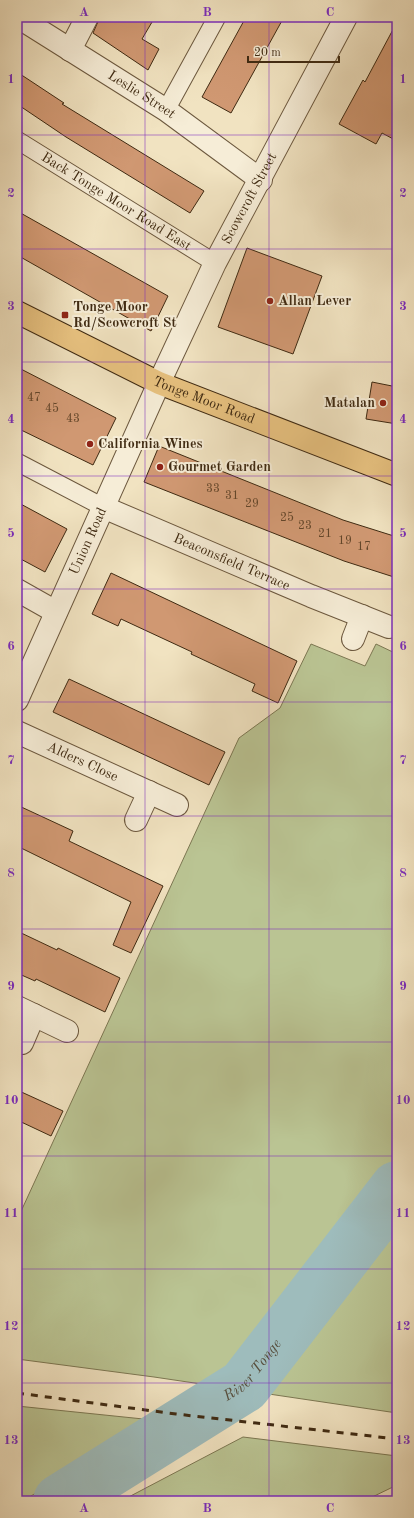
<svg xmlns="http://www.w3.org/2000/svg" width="414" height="1518" font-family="'Old Standard TT',serif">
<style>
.green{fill:#bac493;stroke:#7c7752}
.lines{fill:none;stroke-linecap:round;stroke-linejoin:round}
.river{stroke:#9ebcbc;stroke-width:54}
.building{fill:#d09872;stroke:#3f2a12}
.service-casing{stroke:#6c583e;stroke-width:19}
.minor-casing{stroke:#6c583e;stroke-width:24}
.primary-casing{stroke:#3f2a12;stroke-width:24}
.service{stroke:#f6edd7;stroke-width:17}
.minor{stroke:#f6edd7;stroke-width:22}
.primary{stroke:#e8c280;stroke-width:22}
.rail{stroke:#3f2a12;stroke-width:3;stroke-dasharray:7 7;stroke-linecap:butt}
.grid{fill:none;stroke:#7b2cbf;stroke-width:1;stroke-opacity:0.55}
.poi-dot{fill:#8f2418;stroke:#f6edd7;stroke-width:1.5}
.labels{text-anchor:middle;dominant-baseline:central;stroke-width:4;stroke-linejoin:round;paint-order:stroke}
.number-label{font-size:12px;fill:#63462a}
.street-label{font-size:14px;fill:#3f2a12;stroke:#f6edd7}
.poi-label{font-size:14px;font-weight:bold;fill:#3f2a12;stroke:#f6edd7;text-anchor:start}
.water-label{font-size:15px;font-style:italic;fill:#574e3c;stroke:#f6edd7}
.neatline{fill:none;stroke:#7b2cbf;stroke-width:1.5}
.grid-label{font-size:13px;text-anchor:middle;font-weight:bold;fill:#7b2cbf}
</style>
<rect width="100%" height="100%" fill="#f1e3c1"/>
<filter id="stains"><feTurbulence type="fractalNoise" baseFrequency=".005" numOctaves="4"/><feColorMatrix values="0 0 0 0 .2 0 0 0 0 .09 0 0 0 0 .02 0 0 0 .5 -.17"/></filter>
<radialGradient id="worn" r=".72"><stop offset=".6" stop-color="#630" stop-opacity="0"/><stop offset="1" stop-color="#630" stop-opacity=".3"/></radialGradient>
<g class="green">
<path d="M311 644 365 666 376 644 397 654V1413L154 1377 17 1359V1220L239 738 280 708Z"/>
<path d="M17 1406 153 1420 23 1501H17Z"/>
<path d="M243 1437 397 1456V1485L364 1501H121Z"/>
</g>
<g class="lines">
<path class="river" id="s1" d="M60 1501 244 1386 397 1188"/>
</g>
<g class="building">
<path d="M100 17 109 21 111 17H155L142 39 159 49 148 70 93 33Z"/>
<path d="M246 17H284L231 113 202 97Z"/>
<path d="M397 22V141L382 133 376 144 339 124 363 80 365 82Z"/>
<path d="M17 72 64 103 62 104 204 191 190 213 66 137 17 104Z"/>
<path d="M17 211 168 296 151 331 17 255Z"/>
<path d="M247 248 322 276 293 354 218 327Z"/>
<path d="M17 367 116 418 93 465 17 428Z"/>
<path d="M372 382 397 387V424L366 419Z"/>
<path d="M159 446 343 520 397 537V578L344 561 144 482Z"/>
<path d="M17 502 67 529 45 572 17 557Z"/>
<path d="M111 573 297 661 278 703 252 691 255 684 191 654 192 652 121 619 118 626 92 614Z"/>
<path d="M69 679 225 752 209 785 53 712Z"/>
<path d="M17 805 73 831 69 841 163 886 131 953 113 945 131 902 17 846Z"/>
<path d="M17 931 57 950 58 948 120 978 105 1012 36 979 35 981 17 973Z"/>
<path d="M17 1090 63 1111 51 1136 17 1120Z"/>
</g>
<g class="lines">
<defs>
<g id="service">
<path d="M166 110 217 17"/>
<path id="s2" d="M17 140 215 263"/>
<path d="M17 462 103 507"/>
</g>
<g id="minor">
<path id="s3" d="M18 17 166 110 261 180"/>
<path d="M70 50 87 17"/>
<path id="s4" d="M103 507 311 596 389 627"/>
<path d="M17 590 56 612"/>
<path d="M353 639 362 616"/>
<path id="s5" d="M17 700 159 383 215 263 346 17"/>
<path id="s6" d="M17 732 177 805"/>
<path d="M136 820 149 792"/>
<path d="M17 1007 67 1031"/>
<path d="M22 1043 34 1015"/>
</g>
<g id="primary">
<path id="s7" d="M17 312 159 383 397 475"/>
</g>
</defs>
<use href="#service" class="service-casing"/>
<use href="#minor" class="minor-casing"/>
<use href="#primary" class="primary-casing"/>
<use href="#service" class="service"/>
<use href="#minor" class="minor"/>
<use href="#primary" class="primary"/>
<path class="rail" d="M17 1393 176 1414 397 1439"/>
</g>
<path class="grid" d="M145 17V1501M269 17V1501M17 135H397M17 249H397M17 362H397M17 476H397M17 589H397M17 702H397M17 816H397M17 929H397M17 1042H397M17 1156H397M17 1269H397M17 1383H397"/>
<g class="poi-dot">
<circle cx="270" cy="301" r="4"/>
<rect x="61" y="311" width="8" height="8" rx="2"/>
<circle cx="383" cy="403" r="4"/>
<circle cx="90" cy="444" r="4"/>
<circle cx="160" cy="467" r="4"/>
</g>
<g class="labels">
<g class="number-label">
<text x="34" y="398">47</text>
<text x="52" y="409">45</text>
<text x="73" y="419">43</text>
<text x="213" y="489">33</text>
<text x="232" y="496">31</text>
<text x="252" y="504">29</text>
<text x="287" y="518">25</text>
<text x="305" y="526">23</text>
<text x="325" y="534">21</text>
<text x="345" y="541">19</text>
<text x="364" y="547">17</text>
</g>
<g class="street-label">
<text stroke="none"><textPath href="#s3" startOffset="146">Leslie Street</textPath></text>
<text stroke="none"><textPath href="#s5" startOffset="553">Scowcroft Street</textPath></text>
<text stroke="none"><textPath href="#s2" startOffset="117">Back Tonge Moor Road East</textPath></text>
<text stroke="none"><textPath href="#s7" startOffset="207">Tonge Moor Road</textPath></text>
<text stroke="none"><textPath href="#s5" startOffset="174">Union Road</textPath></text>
<text stroke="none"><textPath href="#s4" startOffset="140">Beaconsfield Terrace</textPath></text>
<text stroke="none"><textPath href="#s6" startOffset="72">Alders Close</textPath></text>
</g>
<g class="poi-label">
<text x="278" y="301">Allan Lever</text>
<text x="73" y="307">Tonge Moor<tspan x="73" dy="16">Rd/Scowcroft St</tspan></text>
<text x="375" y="403" text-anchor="end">Matalan</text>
<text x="98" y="444">California Wines</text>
<text x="168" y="467">Gourmet Garden</text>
</g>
<g class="water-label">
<text stroke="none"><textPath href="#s1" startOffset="234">River Tonge</textPath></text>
</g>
</g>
<rect width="414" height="1518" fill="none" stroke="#f1e3c1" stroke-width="44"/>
<path d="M248 56v6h91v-6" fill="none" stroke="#3f2a12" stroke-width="2"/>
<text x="254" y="56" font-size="12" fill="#3f2a12" stroke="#f6edd7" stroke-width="3" paint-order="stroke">20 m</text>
<rect x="22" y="22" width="370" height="1474" class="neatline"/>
<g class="grid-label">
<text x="84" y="16">A</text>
<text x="207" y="16">B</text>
<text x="330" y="16">C</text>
<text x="11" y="83">1</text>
<text x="403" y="83">1</text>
<text x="11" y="197">2</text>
<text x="403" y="197">2</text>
<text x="11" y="310">3</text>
<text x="403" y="310">3</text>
<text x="11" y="423">4</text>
<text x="403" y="423">4</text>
<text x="11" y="537">5</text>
<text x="403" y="537">5</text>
<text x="11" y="650">6</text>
<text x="403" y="650">6</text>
<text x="11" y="764">7</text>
<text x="403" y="764">7</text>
<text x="11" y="877">8</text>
<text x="403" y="877">8</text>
<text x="11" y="990">9</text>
<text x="403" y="990">9</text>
<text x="11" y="1104">10</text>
<text x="403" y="1104">10</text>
<text x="11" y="1217">11</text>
<text x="403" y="1217">11</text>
<text x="11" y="1330">12</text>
<text x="403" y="1330">12</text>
<text x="11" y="1444">13</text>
<text x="403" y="1444">13</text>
<text x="84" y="1512">A</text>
<text x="207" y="1512">B</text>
<text x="330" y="1512">C</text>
</g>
<rect width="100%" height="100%" filter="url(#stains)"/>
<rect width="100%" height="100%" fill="url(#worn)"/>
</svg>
